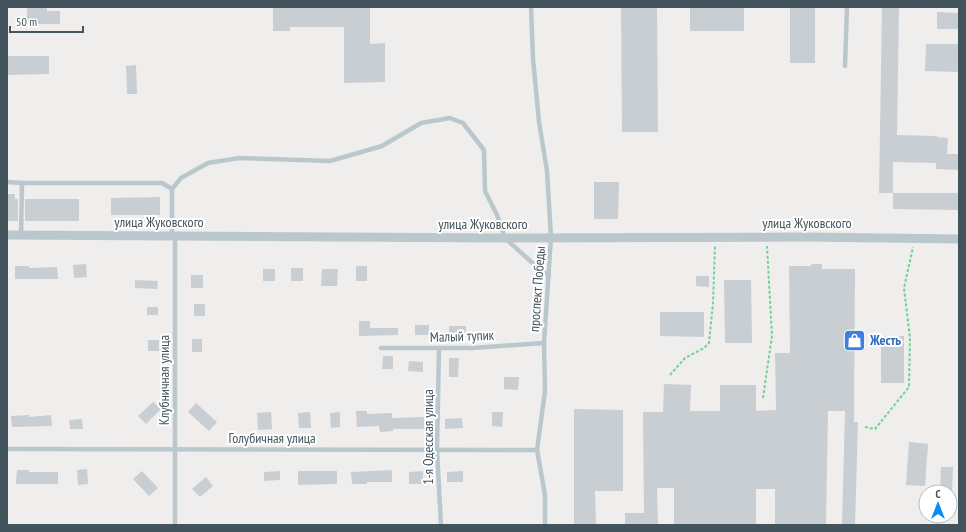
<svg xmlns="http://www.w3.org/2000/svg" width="966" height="532" font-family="'PT Sans Narrow',sans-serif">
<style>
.building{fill:#c9ced3}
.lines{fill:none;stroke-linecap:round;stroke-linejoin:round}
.path{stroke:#6ad592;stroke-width:2;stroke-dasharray:3 2;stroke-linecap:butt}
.lane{stroke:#bac8ce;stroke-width:4.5}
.street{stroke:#bac8ce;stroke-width:9}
.labels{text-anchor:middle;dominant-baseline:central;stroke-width:4;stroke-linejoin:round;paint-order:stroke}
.street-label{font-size:14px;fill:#44545d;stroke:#fff}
.shop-label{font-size:14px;font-weight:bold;fill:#366cbe;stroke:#fff;text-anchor:start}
</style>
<rect width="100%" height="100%" fill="#f0eded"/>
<g class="building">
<path d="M27 7H47V11H60V24H27Z"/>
<path d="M273 7H370V44L385 43V82L344 83V27H290V31H273Z"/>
<path d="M621 7H657L658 132H622Z"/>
<rect x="690" y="7" width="54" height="24"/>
<rect x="790" y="7" width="25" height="56"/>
<path d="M882 7H899L897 135 937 136V137L948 138 947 154H959V170L936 169V163L893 162V193H879Z"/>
<path d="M937 12 959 13V29H937Z"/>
<path d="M926 44H959V72L925 71Z"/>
<path d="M7 56H49V74L7 75Z"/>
<path d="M136 65 137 94H127L126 66Z"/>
<path d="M594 182H619L618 219H594Z"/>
<path d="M893 193H959V210L893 209Z"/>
<path d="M7 194H15V199H18V221H7Z"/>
<path d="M160 197V215H111V198Z"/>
<rect x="25" y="199" width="54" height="22"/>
<path d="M86 264 87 277 74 278 73 265Z"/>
<path d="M811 264H822V269H855L854 422H858L855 525H842L845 411H828L826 525H775V489H756V525H674V488H657L658 525H625V513H644L643 412H663L664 384 691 385 690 411H720V385H756V411L776 410 775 353H790L789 266H811Z"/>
<path d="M15 266H29V268L57 267 58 279H15Z"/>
<rect x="356" y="266" width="11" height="15"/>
<rect x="291" y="268" width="12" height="13"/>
<rect x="263" y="269" width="12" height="12"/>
<path d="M322 269H338L337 286H321Z"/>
<rect x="191" y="275" width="12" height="13"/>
<path d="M696 276H709V287L696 286Z"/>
<path d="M135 280 158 281 157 289 135 288Z"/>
<path d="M724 280H751L752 343H725Z"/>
<rect x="194" y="304" width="11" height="12"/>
<rect x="147" y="307" width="11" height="8"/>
<path d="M660 312H704V337L660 336Z"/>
<path d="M359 321H370V328H398V335L359 336Z"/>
<rect x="415" y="325" width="14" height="10"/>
<rect x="449" y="326" width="17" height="11"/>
<rect x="881" y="336" width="23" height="47"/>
<rect x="192" y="339" width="10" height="13"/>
<rect x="148" y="340" width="11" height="11"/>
<path d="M383 356H393V369H382Z"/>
<path d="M449 358H459L458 377H449Z"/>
<path d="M409 361 423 362V372L408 371Z"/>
<path d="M504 377H519L518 390 504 389Z"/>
<path d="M153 402 161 409 146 424 138 416Z"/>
<path d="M196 403 217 422 209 431 188 412Z"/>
<path d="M574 409 623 410V491H595L596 525H574Z"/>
<path d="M356 411H367V414L392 413V418L424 417V429H393V431L380 432 379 426 357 427Z"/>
<path d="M271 412 272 429 258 430 257 413Z"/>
<path d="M310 412 311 428H299L298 413Z"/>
<path d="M340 412V427L331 428 330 413Z"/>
<path d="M492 412H503L502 427 492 426Z"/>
<path d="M29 415V417L51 415 52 426 12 427 11 416Z"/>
<path d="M462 418 463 428 445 429V419Z"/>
<path d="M82 419 83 429H70L69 420Z"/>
<path d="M909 442 928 444 925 486 906 485Z"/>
<path d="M941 467H953L952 492H940Z"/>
<path d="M87 469 88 484 78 485 77 470Z"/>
<path d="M17 470H29V472H58V484H16Z"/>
<path d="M392 470V482H367V484H352L351 472Z"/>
<path d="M142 471 158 488 149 496 133 479Z"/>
<path d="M280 471V480L264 481V472Z"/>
<path d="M298 471H337V484L298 485Z"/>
<path d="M423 471V484H409V472Z"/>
<path d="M463 471V482H447V472Z"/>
<path d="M206 477 213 486 200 497 192 489Z"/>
</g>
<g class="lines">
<g class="path">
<path d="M670 375 685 358 704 348 709 343 713 303 715 245"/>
<path d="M763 398 772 336 767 246"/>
<path d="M865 427 875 429 909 387 910 338 904 288 913 247"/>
</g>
<g class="lane">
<path d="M531 7 533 59 539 122 547 171 551 237 544 343 545 391 537 450 545 495V525"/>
<path d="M845 66 847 7"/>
<path d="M7 182 22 183"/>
<path d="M172 189 181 178 208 163 239 158 330 161 382 146 421 123 450 118 463 123 484 150 485 191 497 215 505 238 538 268 549 276"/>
<path d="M21 235 22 183H162L172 189V236"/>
<path d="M175 236V525"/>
<path d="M381 348H472L544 343"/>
<path d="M439 348 437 450 441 525"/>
<path d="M7 449 537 450"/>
</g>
<path class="street" d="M7 235 505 238 804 237 959 239"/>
</g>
<defs>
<symbol id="shop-square" viewBox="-11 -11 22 22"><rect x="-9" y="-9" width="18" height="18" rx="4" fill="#3f7fe0" stroke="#fff"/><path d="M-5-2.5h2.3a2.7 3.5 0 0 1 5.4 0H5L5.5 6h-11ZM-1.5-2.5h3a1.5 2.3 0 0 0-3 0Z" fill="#fff"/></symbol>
</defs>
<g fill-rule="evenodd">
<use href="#shop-square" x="842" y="328" width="25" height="25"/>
</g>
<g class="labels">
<g class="street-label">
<text x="159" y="222">улица Жуковского</text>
<text x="807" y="223">улица Жуковского</text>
<text x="483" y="224">улица Жуковского</text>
<text transform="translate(537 289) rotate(-86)">проспект Победы</text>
<text transform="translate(462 336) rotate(-2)">Малый тупик</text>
<text transform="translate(164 380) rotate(-90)">Клубничная улица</text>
<text transform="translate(428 437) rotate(-90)">1-я Одесская улица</text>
<text x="272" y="438">Голубичная улица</text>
</g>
<g class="shop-label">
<text x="870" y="340">Жесть</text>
</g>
</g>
<rect width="966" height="532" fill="none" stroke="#44545d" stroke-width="16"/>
<g transform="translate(938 504)"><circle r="19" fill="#ffffff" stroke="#b4bbbe"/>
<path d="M0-3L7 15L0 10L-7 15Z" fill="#068cf2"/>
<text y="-6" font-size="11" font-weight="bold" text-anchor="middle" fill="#44545d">С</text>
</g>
<path d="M10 26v6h73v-6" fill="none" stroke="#44545d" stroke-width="2"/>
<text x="16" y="26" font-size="12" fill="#44545d" stroke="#ffffff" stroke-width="3" paint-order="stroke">50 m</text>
</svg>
